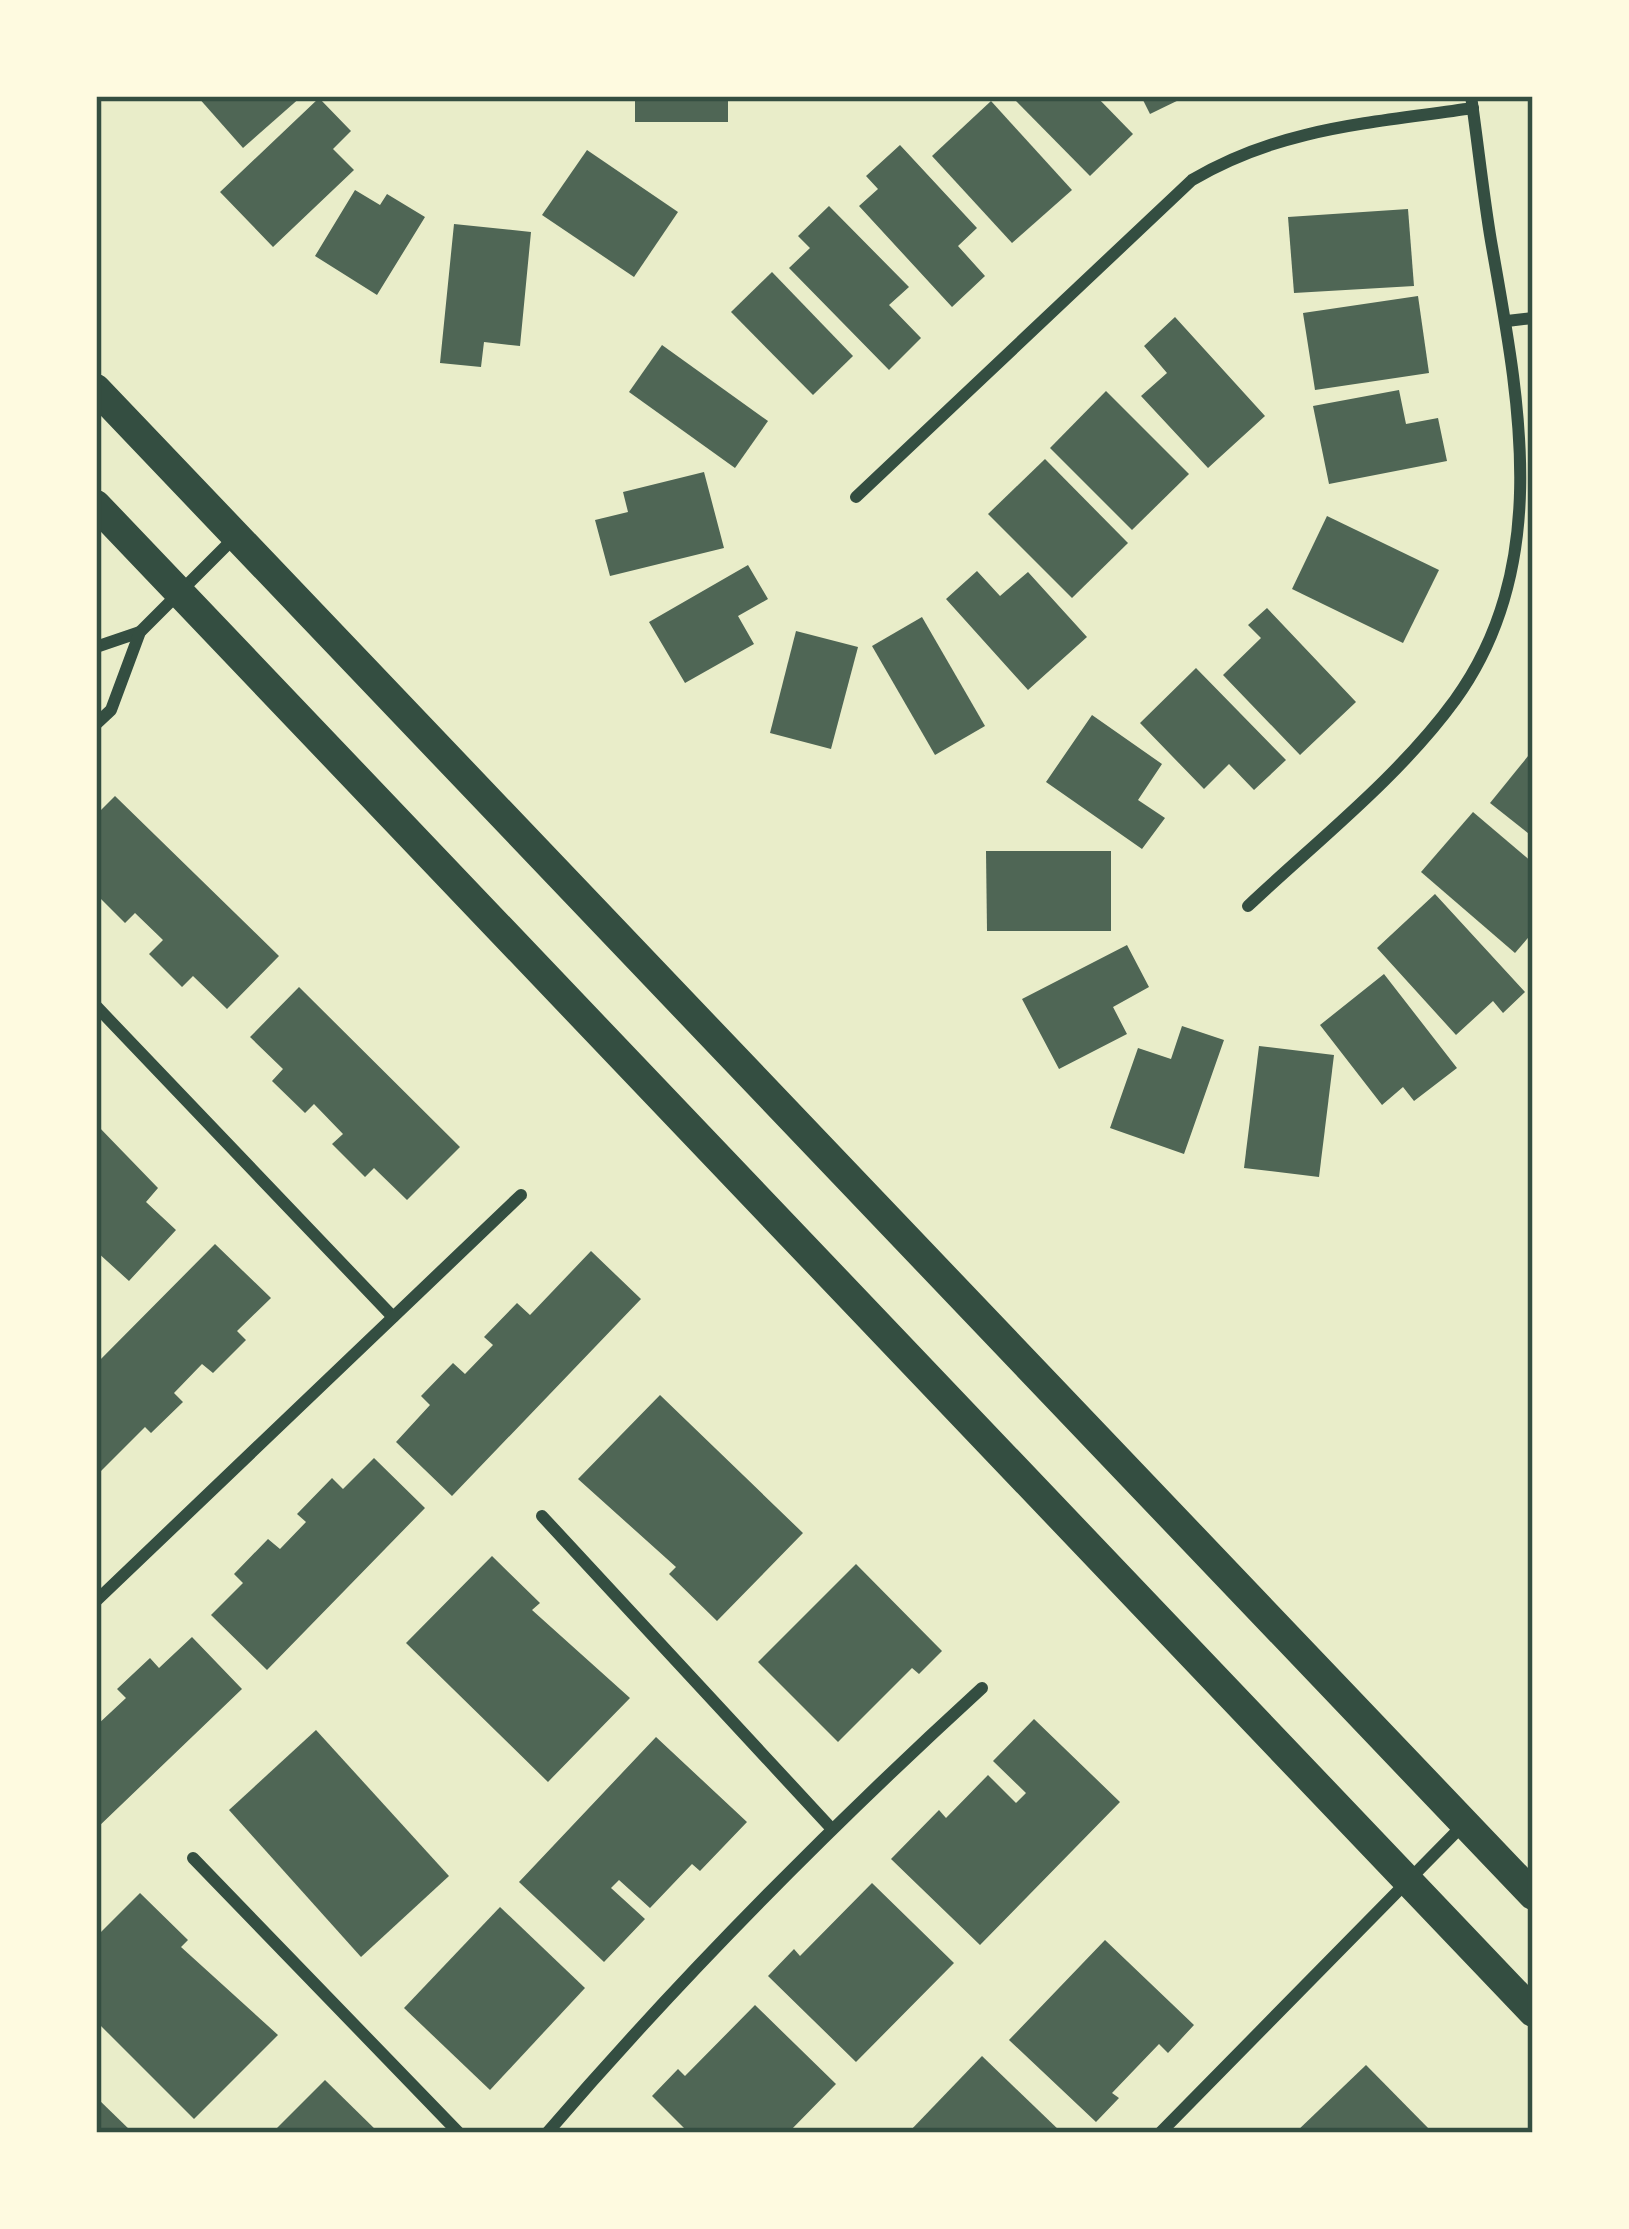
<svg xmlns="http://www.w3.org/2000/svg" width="1629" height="2229" font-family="'Source Serif 4',serif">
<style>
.building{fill:#4f6655}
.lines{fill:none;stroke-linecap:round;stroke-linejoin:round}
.minor{stroke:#344e41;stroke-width:12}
.primary{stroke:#344e41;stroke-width:30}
.neatline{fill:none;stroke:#344e41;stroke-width:4.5}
</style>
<rect width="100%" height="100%" fill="#e9edc9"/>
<g class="building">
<path d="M197 96H302L243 148Z"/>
<rect x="635" y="96" width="93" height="26"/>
<path d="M1011 96H1096L1133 134 1090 176Z"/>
<path d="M1141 96H1187L1150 114Z"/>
<path d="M319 98 351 131 333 149 354 170 273 247 220 192Z"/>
<path d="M991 101 1072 190 1012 243 932 156Z"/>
<path d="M900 145 977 228 958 246 985 276 952 307 859 206 878 189 866 176Z"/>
<path d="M587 150 678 212 634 277 542 215Z"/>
<path d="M355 190 380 205 387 194 425 217 377 295 315 256Z"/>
<path d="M829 206 909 287 889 305 921 338 889 370 789 268 810 248 798 236Z"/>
<path d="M1408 209 1414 286 1294 293 1288 217Z"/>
<path d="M454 224 531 232 520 346 484 342 481 367 440 363Z"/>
<path d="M772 272 853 356 813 395 731 312Z"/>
<path d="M1418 296 1429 373 1315 390 1303 313Z"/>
<path d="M1175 317 1265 416 1208 468 1141 396 1167 373 1144 346Z"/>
<path d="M662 345 768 421 735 468 629 392Z"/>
<path d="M1399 390 1406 424 1438 418 1447 461 1329 484 1313 406Z"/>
<path d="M1106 391 1189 474 1132 530 1050 448Z"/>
<path d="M1045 459 1128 543 1072 598 988 514Z"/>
<path d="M704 472 724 548 610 576 595 520 628 512 623 492Z"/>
<path d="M1327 516 1439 570 1403 643 1292 589Z"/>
<path d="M748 565 768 599 738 616 754 644 685 683 649 622Z"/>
<path d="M977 571 1000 596 1028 572 1087 637 1028 690 946 599Z"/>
<path d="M1267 608 1356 702 1300 755 1223 675 1261 638 1248 625Z"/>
<path d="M922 617 985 726 935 755 872 646Z"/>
<path d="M796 631 858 647 831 749 770 733Z"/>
<path d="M1196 668 1286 760 1254 790 1229 764 1204 789 1140 723Z"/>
<path d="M1092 715 1162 764 1138 800 1165 818 1142 849 1046 782Z"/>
<path d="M1533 750V837L1490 803Z"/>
<path d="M115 796 279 956 227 1009 193 976 182 987 149 954 163 940 135 913 125 923 96 894V815Z"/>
<path d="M1473 812 1533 863V932L1515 953 1421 872Z"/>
<path d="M986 851H1111V931H987Z"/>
<path d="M1435 894 1525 992 1503 1013 1493 1001 1456 1035 1377 948Z"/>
<path d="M1127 945 1149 987 1113 1007 1127 1034 1059 1069 1022 999Z"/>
<path d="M1384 974 1457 1068 1414 1101 1403 1087 1382 1105 1320 1025Z"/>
<path d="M299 987 460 1147 407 1200 374 1168 365 1177 332 1144 343 1134 314 1104 305 1113 272 1081 283 1069 250 1037Z"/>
<path d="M1182 1026 1224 1040 1184 1154 1110 1128 1138 1048 1171 1059Z"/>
<path d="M1259 1046 1334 1055 1319 1177 1244 1168Z"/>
<path d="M96 1124 158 1188 146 1202 176 1230 129 1281 96 1251Z"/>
<path d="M215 1244 271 1298 237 1331 246 1340 213 1373 202 1364 174 1393 183 1402 151 1433 145 1427 96 1476V1364Z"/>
<path d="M591 1251 641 1299 452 1496 396 1442 430 1405 421 1396 453 1363 465 1374 493 1345 484 1337 517 1303 530 1315Z"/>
<path d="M660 1395 803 1533 717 1621 669 1574 676 1567 578 1479Z"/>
<path d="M374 1458 425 1508 267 1670 211 1615 243 1583 234 1574 268 1539 280 1549 306 1522 297 1514 332 1478 343 1489Z"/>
<path d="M492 1556 540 1603 532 1610 630 1698 548 1782 406 1643Z"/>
<path d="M856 1564 942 1651 919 1674 912 1668 838 1742 758 1662Z"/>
<path d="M192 1637 242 1689 96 1829V1726L126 1698 117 1689 150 1658 159 1668Z"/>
<path d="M1034 1719 1120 1802 980 1945 891 1859 939 1810 946 1818 988 1775 1016 1803 1026 1793 993 1761Z"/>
<path d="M316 1730 449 1876 361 1957 229 1810Z"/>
<path d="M656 1737 747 1822 700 1871 692 1864 650 1908 619 1880 611 1888 645 1919 604 1962 519 1882Z"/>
<path d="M872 1883 954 1963 856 2062 768 1976 794 1949 800 1956Z"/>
<path d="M140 1893 188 1940 181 1947 278 2035 194 2119 96 2021V1937Z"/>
<path d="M500 1907 585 1988 490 2090 404 2008Z"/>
<path d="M1105 1940 1194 2025 1168 2053 1159 2044 1112 2093 1119 2098 1096 2122 1009 2040Z"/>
<path d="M755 2005 836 2084 788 2133H689L652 2096 678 2069 685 2076Z"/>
<path d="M982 2056 1062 2133H908Z"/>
<path d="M1366 2065 1433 2133H1295Z"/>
<path d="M325 2080 379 2133H272Z"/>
<path d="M96 2097 133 2133H96Z"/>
</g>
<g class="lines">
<g class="minor">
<path d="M1507 321 1533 318"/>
<path d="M856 497 1192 180C1282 127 1372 123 1473 108"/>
<path d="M96 647 140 632"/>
<path d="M96 724 111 710 140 632 236 536"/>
<path d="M1248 906C1317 841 1399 777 1455 700 1554 563 1518 395 1491 241 1483 193 1478 144 1471 96"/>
<path d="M96 1006 393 1317"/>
<path d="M542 1516 831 1828"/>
<path d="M96 1601 521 1195"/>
<path d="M193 1858 459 2133"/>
<path d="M547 2133C683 1975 828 1829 982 1688"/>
<path d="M1160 2133 1462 1826"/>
</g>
<g class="primary">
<path d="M96 389 1533 1895"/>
<path d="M96 505 1533 2012"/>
</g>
</g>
<rect width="1629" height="2229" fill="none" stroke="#fefae0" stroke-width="198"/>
<rect x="99" y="99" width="1431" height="2031" class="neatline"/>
</svg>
